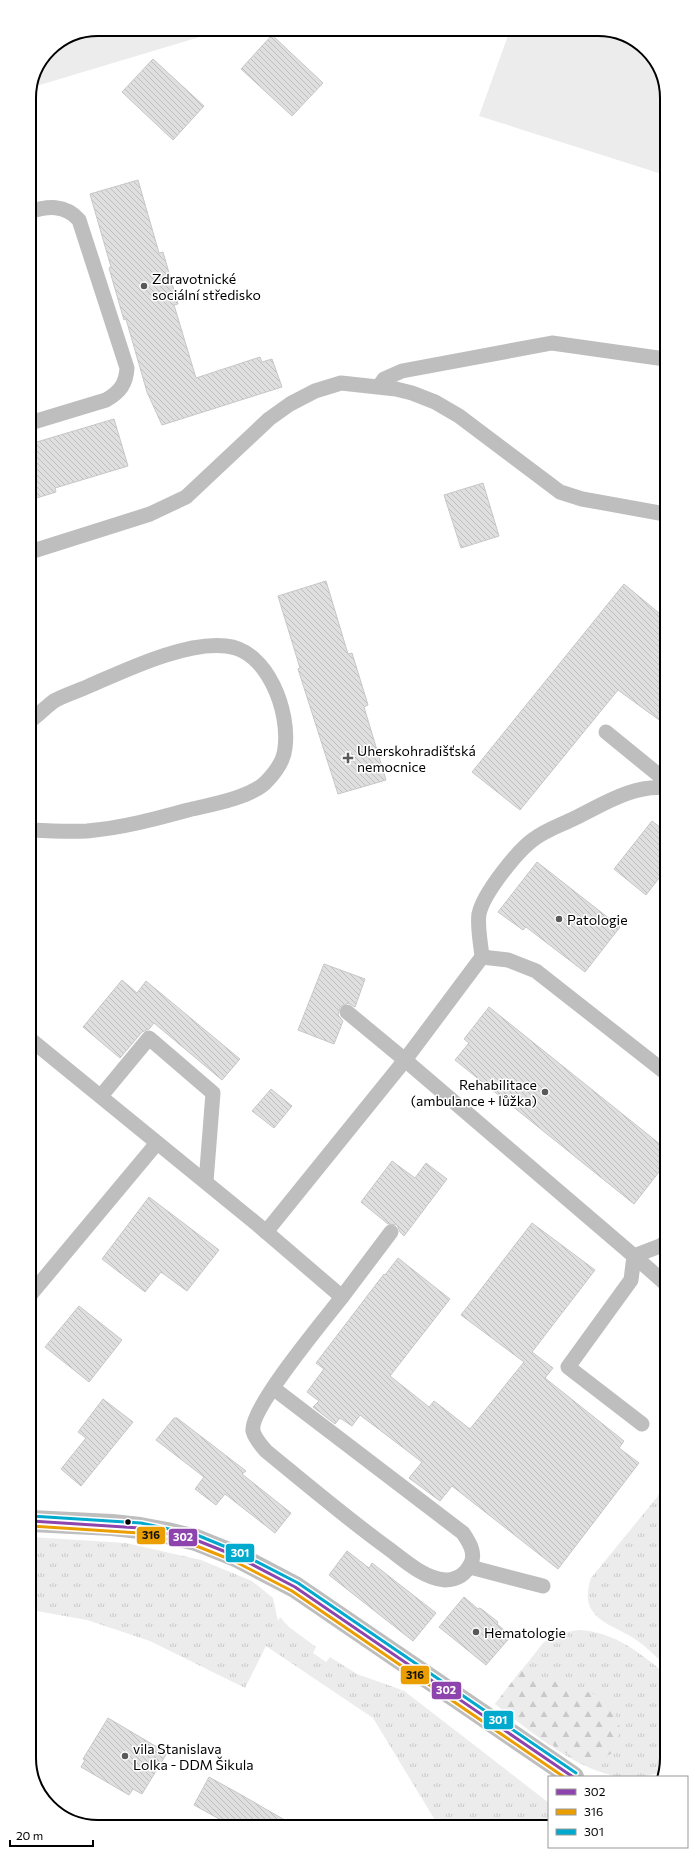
<svg xmlns="http://www.w3.org/2000/svg" width="696" height="1856" font-family="Commissioner,sans-serif">
<style>
.grass{fill:url(#grass-tufts)}
.forest{fill:url(#forest-firs)}
.garden{fill:#ececec}
.building{fill:url(#building-back-hatch);stroke:#c7c7c7}
.lines{fill:none;stroke-linecap:round;stroke-linejoin:round}
.lane{stroke:#bebebe;stroke-width:15}
.street{stroke:#bebebe;stroke-width:22}
.bus-1-casing{stroke:#fff;stroke-width:6}
.bus-2-casing{stroke:#fff;stroke-width:6}
.bus-3-casing{stroke:#fff;stroke-width:6}
.bus-1{stroke:#8e44ad;stroke-width:3}
.bus-2{stroke:#eb9e00;stroke-width:3}
.bus-3{stroke:#00a9ce;stroke-width:3}
.poi-dot{fill:#595959;stroke:#fff;stroke-width:1.5}
.bus-dot{fill:#000;stroke:#fff;stroke-width:1.5}
.labels{text-anchor:middle;dominant-baseline:central;stroke-width:3;stroke-linejoin:round;paint-order:stroke}
.poi-label{font-size:14px;fill:#000;stroke:#fff;text-anchor:start}
.rim{fill:none;stroke:#000;stroke-width:2}
.line-badge{stroke:#fff;stroke-width:1.5}
.badge-label{font-size:11px;text-anchor:middle;font-weight:bold;fill:#fff}
.pale-badge-label{font-size:11px;text-anchor:middle;font-weight:bold;fill:#111}
</style>
<defs>
<pattern id="grass-tufts" width="24" height="20" patternUnits="userSpaceOnUse"><rect width="24" height="20" fill="#ececec"/><path d="M3 7l-1-3M5 7V3M7 7l1-3M15 17l-1-3M17 17v-4M19 17l1-3" fill="none" stroke="#c9c9c9"/></pattern>
<pattern id="forest-firs" width="22" height="20" patternUnits="userSpaceOnUse"><rect width="22" height="20" fill="#ececec"/><path d="M5 1l3.5 6h-7zM16 11l3.5 6h-7z" fill="#c9c9c9"/></pattern>
<pattern id="building-back-hatch" width="6" height="6" patternUnits="userSpaceOnUse"><rect width="6" height="6" fill="#dfdfdf"/><path d="M-1 5l2 2M0 0l6 6M5-1l2 2" fill="none" stroke="#bebebe"/></pattern>
</defs>
<rect width="100%" height="100%" fill="#fff"/>
<g class="grass">
<path d="M667 1485V1622L659 1632 667 1639V1654L661 1661C652 1653 642 1643 632 1637 606 1622 578 1616 591 1578Z"/>
<path d="M31 1537 126 1543 201 1560 252 1581 273 1598 278 1621 280 1617 289 1627 316 1647 313 1653 326 1662 330 1657 357 1674 402 1690 397 1695 403 1690 549 1803V1825H438L373 1718 266 1646 245 1688 150 1641 87 1620 31 1610Z"/>
<path d="M579 1630C615 1632 640 1653 667 1675V1758L662 1772C650 1775 638 1778 625 1777 579 1774 531 1731 495 1704L543 1643C554 1635 564 1632 579 1630Z"/>
</g>
<g class="forest">
<path d="M667 1485V1516L658 1495Z"/>
<path d="M521 1670 573 1688 608 1698 620 1728 614 1752 588 1766 539 1737 495 1704Z"/>
</g>
<g class="garden">
<path d="M602 29 640 43 665 80V175L479 116 510 30Z"/>
<path d="M213 33 33 87 49 49 72 34Z"/>
</g>
<g class="building">
<path d="M272 35 323 83 292 116 241 69Z"/>
<path d="M153 59 204 106 173 140 122 92Z"/>
<path d="M138 180 159 253 163 252 178 304 174 305 196 378 260 357 262 362 272 359 282 387 162 425 147 392 126 319 124 320 109 268 111 267 90 194Z"/>
<path d="M114 419 128 466 55 488 56 492 30 500V444Z"/>
<path d="M483 483 499 536 461 548 444 495Z"/>
<path d="M326 581 348 654 352 653 368 705 364 707 386 780 338 794 298 669 300 668 278 596Z"/>
<path d="M624 584 665 618 666 725 618 690 520 810 472 772Z"/>
<path d="M652 821 666 832V869L646 895 614 869Z"/>
<path d="M537 862 620 927 585 972 526 927 523 930 498 912Z"/>
<path d="M324 964 365 979 355 1007 348 1003 340 1007 338 1015 343 1021 334 1044 298 1030Z"/>
<path d="M122 980 137 993 146 981 240 1059 222 1080 154 1023 149 1029 142 1032 120 1058 83 1027Z"/>
<path d="M489 1007 666 1149V1163L634 1204 455 1060 469 1043 464 1039Z"/>
<path d="M271 1089 292 1106 274 1128 252 1111Z"/>
<path d="M392 1161 415 1178 426 1163 447 1179 404 1236 400 1232 397 1225 388 1224 361 1202Z"/>
<path d="M149 1197 219 1250 187 1291 161 1272 145 1292 102 1259Z"/>
<path d="M532 1223 595 1270 532 1352 553 1368 545 1378 624 1441 619 1448 639 1463 558 1569 452 1486 440 1501 409 1478 422 1462 360 1415 352 1426 340 1418 335 1424 313 1407 319 1401 307 1392 324 1369 316 1363 384 1274 385 1275 398 1258 450 1299 390 1376 429 1407 434 1401 470 1429 524 1362 461 1315Z"/>
<path d="M79 1306 122 1340 89 1382 45 1347Z"/>
<path d="M103 1399 133 1422 81 1486 61 1469 86 1438 78 1432Z"/>
<path d="M174 1418H177L246 1471 242 1474 291 1513 275 1533 225 1494 216 1505 195 1489 204 1477 156 1440Z"/>
<path d="M347 1551 369 1568 372 1563 436 1613 413 1641 329 1575Z"/>
<path d="M464 1597 478 1609 480 1608 498 1622 497 1624 511 1636 486 1665 439 1627Z"/>
<path d="M108 1718 167 1753 142 1794 133 1789 129 1795 81 1767 85 1760 83 1759Z"/>
<path d="M209 1777 245 1797 295 1826H232L194 1805Z"/>
</g>
<g class="lines">
<g class="lane">
<path d="M29 212C47 206 65 204 79 220L127 368C126 384 120 392 106 400L30 423"/>
<path d="M379 386 384 379 402 371 552 343 665 359"/>
<path d="M30 552 150 514 186 497 269 419 290 404 315 391 341 383 396 389 412 393 435 402 459 416 560 492 582 499 665 514"/>
<path d="M30 721C38 715 46 707 54 701 64 695 78 691 89 686 126 670 186 641 226 646 268 650 290 712 285 748 284 761 274 774 265 783 249 798 209 805 188 810 155 819 122 828 87 831 68 832 49 831 30 830"/>
<path d="M606 732 666 781"/>
<path d="M482 957 508 960 536 971 666 1073"/>
<path d="M347 1012 405 1060 634 1256 660 1246 666 1242"/>
<path d="M30 1039 258 1225 342 1297C326 1318 249 1409 253 1431 255 1439 261 1445 266 1451 305 1483 344 1516 385 1546 402 1558 422 1578 445 1580 457 1580 466 1574 471 1563 476 1553 469 1542 463 1533L273 1388"/>
<path d="M101 1096 149 1038 213 1093 206 1182"/>
<path d="M266 1232 405 1060 482 957C481 945 477 926 479 914 483 894 517 851 534 839 546 830 561 825 575 818 602 805 634 784 666 788"/>
<path d="M31 1294 157 1143"/>
<path d="M342 1297 391 1232"/>
<path d="M642 1424 568 1367 631 1280 634 1256 666 1284"/>
<path d="M470 1567 543 1586"/>
</g>
<path class="street" d="M31 1521 112 1525 140 1528 167 1533 196 1540 236 1556 295 1587 573 1777"/>
<defs>
<path id="bus-1" d="M31 1521 140 1528 196 1540 236 1556 295 1587 573 1777"/>
<path id="bus-2" d="M31 1526 139 1533 194 1545 234 1561 292 1591 564 1777"/>
<path id="bus-3" d="M31 1516 141 1523 197 1535 238 1552 298 1583 576 1773"/>
</defs>
<use href="#bus-1" class="bus-1-casing"/>
<use href="#bus-2" class="bus-2-casing"/>
<use href="#bus-3" class="bus-3-casing"/>
<use href="#bus-1" class="bus-1"/>
<use href="#bus-2" class="bus-2"/>
<use href="#bus-3" class="bus-3"/>
</g>
<g class="poi-dot">
<circle cx="144" cy="286" r="4"/>
<path d="M346 752h4v4h4v4h-4v4h-4v-4h-4v-4h4z"/>
<circle cx="559" cy="919" r="4"/>
<circle cx="545" cy="1092" r="4"/>
<circle cx="476" cy="1632" r="4"/>
<circle cx="125" cy="1756" r="4"/>
</g>
<circle class="bus-dot" cx="128" cy="1522" r="3.5"/>
<g class="labels">
<g class="poi-label">
<text x="152" y="278">Zdravotnické<tspan x="152" dy="16">sociální středisko</tspan></text>
<text x="357" y="750">Uherskohradišťská<tspan x="357" dy="16">nemocnice</tspan></text>
<text x="567" y="919">Patologie</text>
<text x="537" y="1084" text-anchor="end">Rehabilitace<tspan x="537" dy="16">(ambulance + lůžka)</tspan></text>
<text x="484" y="1632">Hematologie</text>
<text x="133" y="1748">vila Stanislava<tspan x="133" dy="16">Lolka - DDM Šikula</tspan></text>
</g>
</g>
<path d="M0 0H696V1856H0ZM98 36H598A62 62 0 0 1 660 98V1758A62 62 0 0 1 598 1820H98A62 62 0 0 1 36 1758V98A62 62 0 0 1 98 36Z" fill="#fff" fill-rule="evenodd"/>
<path class="rim" d="M98 36H598A62 62 0 0 1 660 98V1758A62 62 0 0 1 598 1820H98A62 62 0 0 1 36 1758V98A62 62 0 0 1 98 36Z"/>
<g class="line-badge">
<rect x="136" y="1526" width="30" height="19" rx="4" fill="#eb9e00"/>
<rect x="168" y="1528" width="30" height="19" rx="4" fill="#8e44ad"/>
<rect x="225" y="1543" width="30" height="20" rx="4" fill="#00a9ce"/>
<rect x="400" y="1665" width="30" height="20" rx="4" fill="#eb9e00"/>
<rect x="431" y="1681" width="31" height="19" rx="4" fill="#8e44ad"/>
<rect x="483" y="1710" width="31" height="20" rx="4" fill="#00a9ce"/>
</g>
<g class="badge-label">
<text x="183" y="1541">302</text>
<text x="240" y="1557">301</text>
<text x="446" y="1694">302</text>
<text x="498" y="1724">301</text>
</g>
<g class="pale-badge-label">
<text x="151" y="1539">316</text>
<text x="415" y="1679">316</text>
</g>
<rect x="548" y="1776" width="140" height="72" fill="#ffffff" stroke="#999999"/>
<rect x="556" y="1789" width="20" height="6" fill="#8e44ad" stroke="#999999"/>
<text x="584" y="1796" font-size="12" fill="#000000">302</text>
<rect x="556" y="1809" width="20" height="6" fill="#eb9e00" stroke="#999999"/>
<text x="584" y="1816" font-size="12" fill="#000000">316</text>
<rect x="556" y="1829" width="20" height="6" fill="#00a9ce" stroke="#999999"/>
<text x="584" y="1836" font-size="12" fill="#000000">301</text>
<path d="M10 1840v6h83v-6" fill="none" stroke="#000000" stroke-width="2"/>
<text x="16" y="1840" font-size="12" fill="#000000" stroke="#ffffff" stroke-width="3" paint-order="stroke">20 m</text>
</svg>
